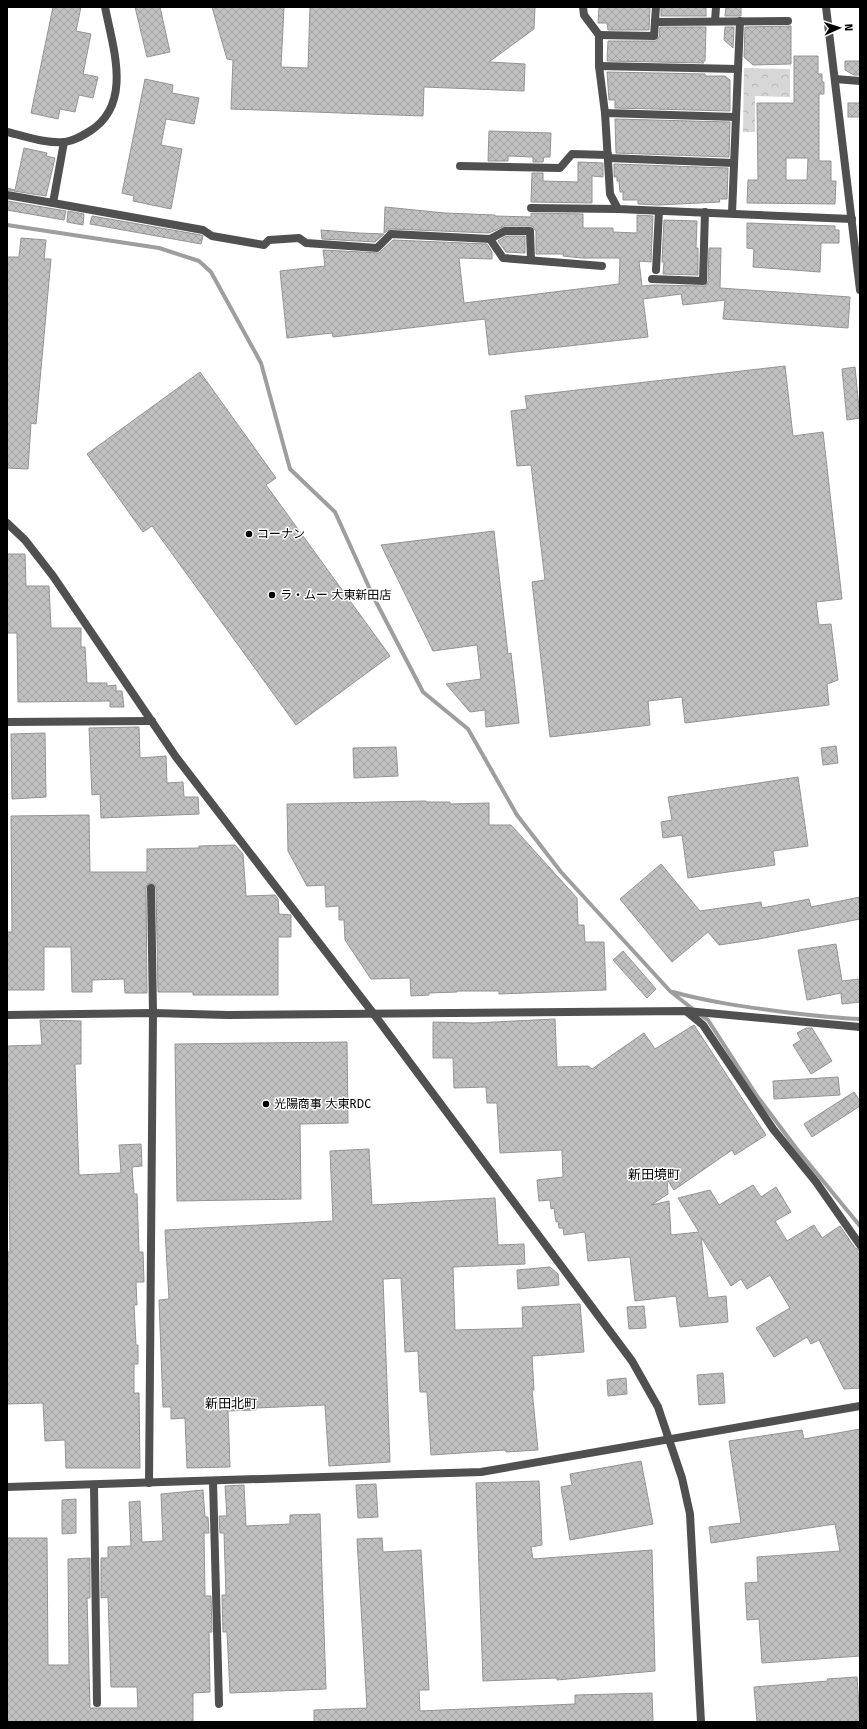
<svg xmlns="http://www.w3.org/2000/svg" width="867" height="1729" font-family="'Fira Sans','Noto Sans JP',sans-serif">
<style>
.forest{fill:url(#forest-crowns)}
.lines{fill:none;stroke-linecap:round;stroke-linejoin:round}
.stream{stroke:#9e9e9e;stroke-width:4}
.building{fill:url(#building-cross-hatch);stroke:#949494;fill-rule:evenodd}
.minor{stroke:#505050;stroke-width:8}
.tertiary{stroke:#505050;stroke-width:8}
.poi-dot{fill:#000;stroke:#fff;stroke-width:1.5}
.labels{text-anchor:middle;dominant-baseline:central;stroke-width:3;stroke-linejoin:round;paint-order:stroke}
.poi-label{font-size:12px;fill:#000;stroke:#fff;text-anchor:start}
.neighbourhood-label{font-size:13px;fill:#000;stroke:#fff}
</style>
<defs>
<pattern id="forest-crowns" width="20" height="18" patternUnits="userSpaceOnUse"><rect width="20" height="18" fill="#d7d7d7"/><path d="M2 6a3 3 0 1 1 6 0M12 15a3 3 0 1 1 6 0" fill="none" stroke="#b7b7b7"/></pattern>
<pattern id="building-cross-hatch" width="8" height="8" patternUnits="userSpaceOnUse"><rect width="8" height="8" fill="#c0c0c0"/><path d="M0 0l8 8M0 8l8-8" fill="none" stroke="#a3a3a3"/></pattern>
</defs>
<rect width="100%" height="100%" fill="#fff"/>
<path class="forest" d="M744 68 790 69V97L755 96V132H743Z"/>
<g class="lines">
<g class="stream">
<path d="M7 225 159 248 199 261 211 272 261 363 290 469 335 512 373 596 423 692 468 729 517 815 561 872 670 991 694 1010"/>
<path d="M673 992C709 1002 746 1007 784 1012 809 1015 834 1018 860 1019"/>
<path d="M699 1014 708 1020 757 1096 796 1148 860 1226"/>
</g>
</g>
<g class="building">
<path d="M53 7H81L76 31 91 34 83 74 98 77 93 98 79 95 75 112 60 109 58 119 31 113Z"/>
<path d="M135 7H160L170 52 147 57Z"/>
<path d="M212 7H284L281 67 308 68 310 7H535L534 29 489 62 525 64 524 91 424 87 423 116 231 109 233 60 227 59Z"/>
<path d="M599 7H650L649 30H608L607 23H598Z"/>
<rect x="661" y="7" width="45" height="9"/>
<path d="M726 7H741V16H725Z"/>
<path d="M791 26V64L753 65 744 57 745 27Z"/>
<path d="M660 27H706L705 61H702L704 63 607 61 608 41H656L659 37Z"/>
<path d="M725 27H734L733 48 724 40Z"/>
<path d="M794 56H818V74H822V82H824V94H819V161H831V181H836L835 204 747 203 748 180H758L757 103H794ZM786 158H808L807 180H786Z"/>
<path d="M845 61H860V75H854L845 70Z"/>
<path d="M607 72 705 74V76H725L730 80V111L615 108V100H609Z"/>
<path d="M145 79 173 85 172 93 199 98 194 124 166 119 161 145 182 149 171 209 133 201 134 196 122 193Z"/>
<rect x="848" y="103" width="12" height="14"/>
<path d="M615 119 730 122 729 157 616 153Z"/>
<path d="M489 131 551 133 550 157H544L543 162H533V157L508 156V161H488Z"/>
<path d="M24 148 47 153 46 156 55 158 46 196 7 190V188L15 190Z"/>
<path d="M578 162 603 163V177L592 176V203L531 202 532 173H543V181L578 182Z"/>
<path d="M614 164 728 168 727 199H719L720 202 658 205 638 204V200H623V192H620L619 181H617V177H614Z"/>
<path d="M7 201 66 211 64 220 7 210Z"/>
<path d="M385 207 445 213 495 215V216L531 217V213L583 214V228H613V232L637 233V215L653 216 651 262 639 261 642 286 654 285 705 286 708 281 709 248H721L720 288 850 297 848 328 723 319 725 300 683 305 681 294 643 299 648 337 489 355 485 319 333 337 332 333 287 338 280 271 325 266 323 250 379 253 393 240 487 244 492 252V259L459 258 464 303 619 284 620 258H581L563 256 564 254H536V231L532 226H505L489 233 391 229 384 233Z"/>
<path d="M68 211 84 214 83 225 67 222Z"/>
<path d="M92 216 201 235 203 236 201 244 90 224Z"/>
<path d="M664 220 697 221 696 248H698V275L663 274 664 262H662Z"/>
<path d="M747 223 835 226V230H839V243H821L820 272 753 267 754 249 747 248Z"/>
<path d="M321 230 359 233 384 234 375 242 322 239Z"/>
<path d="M506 236H525V253L506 252 498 241Z"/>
<path d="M21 238 46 240 44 259H51L36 424 31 423 28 469 7 468V257H19Z"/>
<path d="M785 366 793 436 823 432 842 599 816 602 819 625 831 624 838 680 827 684 829 705 685 723 682 697 648 701 650 725 550 737 532 582 545 580 531 465 517 466 511 411 527 409 525 396Z"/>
<path d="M855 367 860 418 847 420 842 369Z"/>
<path d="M200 372 276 478 266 485 390 656 296 725 152 526 143 532 87 454Z"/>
<path d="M494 531 508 654 511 653 519 723 486 727 485 710 470 712 446 684 481 679 477 645 433 651 381 545Z"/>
<path d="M7 554H25L26 586H49L51 628H81V647H85L87 683H107V686L116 685V691H122L124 707H110V701L18 702 17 633H7Z"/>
<path d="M139 727 140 758 166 756 167 783 183 782 184 797H198L199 814 101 818 100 794 92 795 89 728Z"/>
<path d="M45 733 46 797 12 799 11 734Z"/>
<path d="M836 746 838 763 823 765 821 748Z"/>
<path d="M396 747 398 776 354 778 353 748Z"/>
<path d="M798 777 808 846 773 851 775 865 688 878 682 835 663 838 661 822 672 820 668 797Z"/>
<path d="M426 801V802H450V804L489 803V825H511L577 898 578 925H584L585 942H604L606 990 499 994V991H457V992L429 993V995L411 996 410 978 371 979 345 940 344 920H339V906L326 907 325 885 307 886 288 851 287 804Z"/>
<path d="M89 815 90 872H147V849L199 848V846L235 845 243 854 246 896 275 895 278 899 279 914 291 915V937H278V995H193V992H158L156 888 155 885 151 883 148 884 146 888 147 993H125L124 979 92 980V992H72L71 947H44V990H7V932H12L11 816Z"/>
<path d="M661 864 700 911 761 902 762 908 809 899 811 907 860 897V919L759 939 719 945 708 932 672 962 620 899Z"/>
<path d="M836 944 842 981 860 979V1002L842 1004 841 993 807 1000 798 950Z"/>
<path d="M623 951 656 989 647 998 613 960Z"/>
<path d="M555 1019 557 1067 588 1066 592 1069 644 1033 655 1049 694 1025 766 1135 735 1155 732 1150 674 1190 667 1179 668 1194 651 1205 669 1201 671 1235 699 1232 678 1198 710 1190 719 1205 753 1185 761 1197 776 1187 791 1212 775 1221 787 1241 814 1225 822 1238 840 1226 855 1248 860 1250V1388L844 1389 819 1340 811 1344 807 1337 774 1357 756 1328 790 1308 770 1275 747 1289 741 1279 731 1286 701 1237 708 1298 726 1296 728 1322 680 1327 676 1296 635 1301 630 1257 588 1261 585 1232 564 1235 563 1228H559L558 1221 556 1222 554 1208 551 1209 550 1200 539 1201 537 1180 563 1177 562 1150 500 1153 497 1103H487L486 1087 454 1088 453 1058H433V1022L475 1023Z"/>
<path d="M40 1020 81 1021V1064H75L79 1175 121 1173 119 1145 141 1144 142 1166 132 1167 134 1194H137L139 1252H143L144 1282H136L137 1305H134L136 1345H138V1364H134V1393H139L140 1468H66L65 1440 45 1441 43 1403 7 1404V1252H10L7 1046 42 1045Z"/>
<path d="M806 1028H812L832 1061 811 1074 793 1045 801 1040 797 1033Z"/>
<path d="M347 1042 348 1123 300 1124 301 1199 177 1201 175 1044Z"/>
<path d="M838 1077 840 1095 774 1099 773 1081Z"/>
<path d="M854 1092 860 1101V1106L812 1137 804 1124Z"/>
<path d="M369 1149 372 1205 495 1198 498 1245 524 1244 525 1264 453 1267 455 1330 523 1328 522 1307 580 1304 584 1352 532 1356 534 1390H532L538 1450 506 1452 505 1450 431 1455 427 1392H420L418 1351 405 1352 401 1278 383 1279 390 1462 329 1466 325 1405 256 1408V1410L228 1411 230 1467 187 1468 185 1418 171 1419V1407H163L159 1300 169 1299 165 1230 333 1221 330 1151Z"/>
<path d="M550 1267 558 1274 559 1285 518 1289 517 1270Z"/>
<path d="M644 1306 646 1328 629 1329 627 1307Z"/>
<path d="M723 1373 725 1403 699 1405 697 1375Z"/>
<path d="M626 1378 627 1394 608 1396 607 1380Z"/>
<path d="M860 1429V1656L762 1663 759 1619 747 1620 745 1583 758 1582 757 1557 840 1551 835 1524 711 1543 709 1527 741 1523 729 1441 802 1430 804 1439Z"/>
<path d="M641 1461 653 1524 570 1540 561 1487 572 1485 570 1474Z"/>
<path d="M539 1481 542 1545 531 1547 533 1559 652 1550 655 1671 557 1680V1678L483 1681 476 1483Z"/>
<path d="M376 1484 378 1517 358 1518 356 1485Z"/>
<path d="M244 1485 246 1526 290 1524V1515L320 1514 326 1689 230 1693 227 1632H223L222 1595H226L224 1533H220L219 1516H227L225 1486Z"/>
<path d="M203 1490 205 1517H208L209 1533H204L205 1596H211L212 1632H209L210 1692 193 1693V1722H7V1538H47L48 1665H69L68 1559 90 1558V1598H87L90 1708H138L137 1687H111L108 1597 101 1598V1558H108V1547L131 1546 129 1502 140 1501 142 1542 163 1541 161 1494Z"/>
<path d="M76 1499V1533L62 1534V1500Z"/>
<path d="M382 1538 383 1552 421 1550 429 1690H419L420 1711 575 1704V1695L652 1693 653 1722H314V1710L367 1708 357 1539Z"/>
<path d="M857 1677 860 1722H757L754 1687 828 1681 827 1679Z"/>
</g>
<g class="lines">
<g class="minor">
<path d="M583 7 584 15 599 35V66L605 113 610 194 618 209 852 219"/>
<path d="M715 21 716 7"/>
<path d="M655 22 788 21"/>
<path d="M599 35 654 36 656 7"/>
<path d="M599 66 738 69"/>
<path d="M835 79 860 81"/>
<path d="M605 113 736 117"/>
<path d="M608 158 734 163"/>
<path d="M460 166 560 168 572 154 608 155"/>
<path d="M7 195 53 203 64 142"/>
<path d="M53 203 203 230 212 236 264 245 269 240 299 238 306 243 377 248 391 234 490 239 503 258 602 266"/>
<path d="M531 208 618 209"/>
<path d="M732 213 740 21"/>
<path d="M490 239 505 231H530L531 260"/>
<path d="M656 270 659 211"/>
<path d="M652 279 703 281 705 212"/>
<path d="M686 1011 703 1025 773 1129 816 1182 860 1245"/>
<path d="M7 1015 153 1013 228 1015 686 1011 860 1027"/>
<path d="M213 1481 219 1704"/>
<path d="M149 1483 153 1013 151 888"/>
<path d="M94 1485 97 1703"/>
<path d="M7 1487 481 1472 860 1406"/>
</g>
<g class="tertiary">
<path d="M826 7 860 290"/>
<path d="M7 132C25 136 46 144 65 142 74 141 82 136 90 131 133 104 113 48 105 7"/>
<path d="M7 523 25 540 53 576 176 757 373 1013 632 1361 658 1407 682 1478 690 1514 701 1722"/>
<path d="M7 722 152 721"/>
</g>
</g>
<g class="poi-dot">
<circle cx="249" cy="534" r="4"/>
<circle cx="272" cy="595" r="4"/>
<circle cx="266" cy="1104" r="4"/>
</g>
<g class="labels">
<g class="poi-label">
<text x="257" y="534">コーナン</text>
<text x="280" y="595">ラ・ムー 大東新田店</text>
<text x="274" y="1104">光陽商事 大東RDC</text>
</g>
<g class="neighbourhood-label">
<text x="654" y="1174">新田境町</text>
<text x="231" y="1403">新田北町</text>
</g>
</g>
<rect width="867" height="1729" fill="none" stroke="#000000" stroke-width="16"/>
<g transform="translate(839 28) rotate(87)" stroke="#ffffff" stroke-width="3" paint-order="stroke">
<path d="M0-3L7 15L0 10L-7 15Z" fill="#000000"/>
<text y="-6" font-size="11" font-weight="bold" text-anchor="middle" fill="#000000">N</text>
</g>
</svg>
